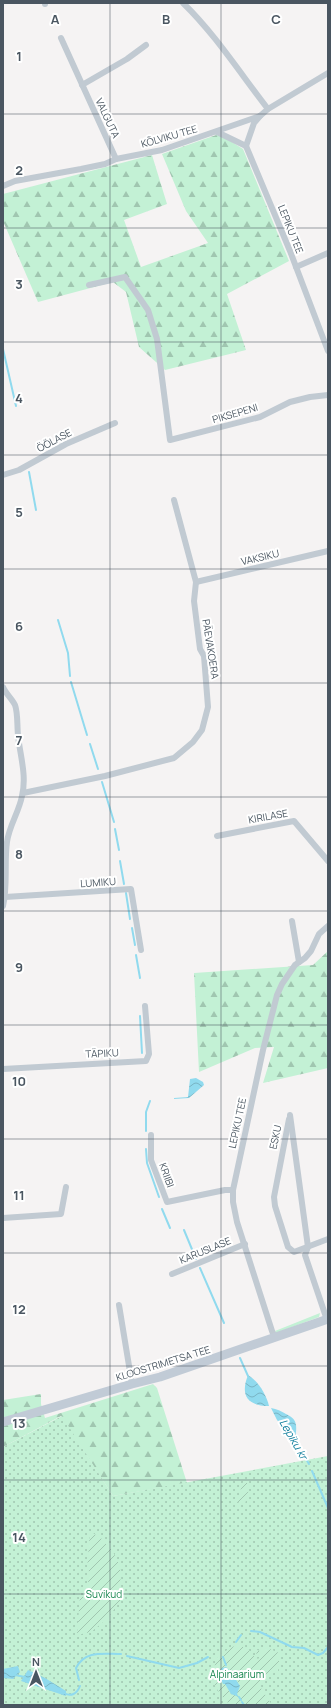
<svg xmlns="http://www.w3.org/2000/svg" width="331" height="1708" font-family="Manrope,sans-serif">
<style>
.grass{fill:#c3f1d5}
.forest{fill:url(#forest-firs)}
.park{fill:url(#park-dots)}
.garden{fill:url(#garden-furrows)}
.water{fill:url(#water-waves)}
.lines{fill:none;stroke-linecap:round;stroke-linejoin:round}
.stream{stroke:#90daee;stroke-width:2}
.minor{stroke:#c1cad2;stroke-width:6}
.secondary{stroke:#c1cbd6;stroke-width:9}
.grid{fill:none;stroke:#4a5661;stroke-width:1;stroke-opacity:0.55}
.labels{text-anchor:middle;dominant-baseline:central;stroke-width:4;stroke-linejoin:round;paint-order:stroke}
.street-label{font-size:10px;fill:#4a5661;stroke:#fff}
.park-label{font-size:10px;fill:#17864f;stroke:#fff}
.water-label{font-size:11px;font-style:italic;fill:#0c7c9b;stroke:#fff}
.grid-label{font-size:13px;text-anchor:middle;font-weight:bold;fill:#4a5661;stroke:#fff;stroke-width:4;stroke-linejoin:round;paint-order:stroke}
</style>
<defs>
<pattern id="forest-firs" width="22" height="20" patternUnits="userSpaceOnUse"><rect width="22" height="20" fill="#c3f1d5"/><path d="M5 1l3.5 6h-7zM16 11l3.5 6h-7z" fill="#a0c6b0"/></pattern>
<pattern id="park-dots" width="8" height="8" patternUnits="userSpaceOnUse"><rect width="8" height="8" fill="#c3f1d5"/><path d="M2 2h.1M6 6h.1" fill="none" stroke="#a0c6b0" stroke-width="1.8" stroke-linecap="round"/></pattern>
<pattern id="garden-furrows" width="10" height="10" patternUnits="userSpaceOnUse"><rect width="10" height="10" fill="#c3f1d5"/><path d="M-1 1l2-2M0 10L10 0M9 11l2-2" fill="none" stroke="#a0c6b0"/></pattern>
<pattern id="water-waves" width="16" height="10" patternUnits="userSpaceOnUse"><rect width="16" height="10" fill="#90daee"/><path d="M0 5q4-4 8 0t8 0" fill="none" stroke="#78b4c4"/></pattern>
</defs>
<rect width="100%" height="100%" fill="#f5f3f3"/>
<path class="grass" d="M320 1313 319 1317 276 1333 275 1331Z"/>
<g class="forest">
<path d="M219 134 243 149 289 261 227 294 246 350 165 370 139 347 126 292 113 282 38 302 3 221V194L152 155 167 204 124 220 141 267 208 243 186 211 162 154Z"/>
<path d="M328 951V1068L263 1083 274 1047 255 1048 199 1072 194 973 313 965Z"/>
<path d="M153 1384 157 1388 187 1483 113 1496 61 1416 3 1447V1400L41 1394V1404L45 1418Z"/>
</g>
<path class="park" d="M62 1416 113 1496 328 1456V1705H3V1447Z"/>
<g class="garden">
<path d="M243 1482 250 1484 245 1504 237 1502Z"/>
<path d="M90 1531 102 1539 113 1552 120 1566 121 1600 107 1619 91 1632 77 1635 80 1597H87L89 1570H87Z"/>
<path d="M240 1643 245 1649 250 1651 252 1655 258 1659 260 1657 255 1652 257 1650 260 1651 265 1647 279 1653V1664L278 1671 265 1677 259 1685 272 1705H230C212 1687 210 1678 218 1655Z"/>
</g>
<g class="water">
<path d="M196 1078 203 1082 204 1085 189 1098 174 1099V1098L188 1097 190 1079Z"/>
<path d="M248 1375C258 1381 266 1394 269 1406 247 1406 240 1395 248 1375Z"/>
<path d="M271 1408C277 1409 281 1411 286 1414 300 1420 296 1429 295 1442L277 1420Z"/>
<path d="M18 1666 20 1672 13 1679 3 1678V1669Z"/>
<path d="M226 1667 231 1672 240 1686 237 1694 239 1697 231 1694 225 1684H223L219 1675 222 1668Z"/>
<path d="M28 1670 45 1678 66 1691V1696L21 1681Z"/>
</g>
<g class="lines">
<g class="stream">
<path d="M3 349 16 406"/>
<path d="M29 472 36 510"/>
<path d="M58 620 68 653 70 676"/>
<path d="M71 682 87 735"/>
<path d="M90 744 98 769"/>
<path d="M102 782 114 822"/>
<path d="M115 829 119 850"/>
<path d="M120 861 124 884"/>
<path d="M126 893 130 919"/>
<path d="M132 928 135 945"/>
<path d="M136 955 140 978"/>
<path d="M140 1016 142 1053"/>
<path d="M146 1131V1112L150 1101"/>
<path d="M146 1149 147 1163 159 1197"/>
<path d="M162 1209 170 1228"/>
<path d="M184 1230 196 1259"/>
<path d="M200 1268 224 1323"/>
<path d="M240 1358 248 1376"/>
<path d="M294 1439 309 1464"/>
<path d="M312 1471 328 1508"/>
<path d="M251 1631 260 1632 292 1647 304 1648 318 1655 323 1653 328 1647"/>
<path d="M236 1642 241 1635"/>
<path d="M127 1656 179 1668 197 1663 208 1657"/>
<path d="M223 1657 226 1665"/>
<path d="M15 1675 25 1677"/>
<path d="M79 1680 76 1668C85 1650 103 1654 121 1654"/>
<path d="M64 1693C71 1697 77 1694 80 1686"/>
<path d="M239 1697 241 1700"/>
<path d="M242 1702 244 1705"/>
</g>
<g class="minor">
<path d="M45 3V4"/>
<path d="M183 3C215 34 240 73 268 109"/>
<path d="M61 38 116 159"/>
<path d="M82 85 127 59 146 45"/>
<path d="M260 116 254 123 246 146 290 251 328 351"/>
<path d="M217 132 246 146"/>
<path d="M3 186 15 181 81 169 105 164 116 159 162 150 260 116 268 109 328 73"/>
<path d="M296 267 328 253"/>
<path d="M89 285 125 277 148 310 157 339 170 440 260 417 290 402 310 397 328 395"/>
<path d="M3 475 19 470 66 444 115 423"/>
<path d="M196 582 328 551"/>
<path d="M3 687C6 694 12 699 15 705 18 713 17 726 18 735 20 756 27 775 22 796 19 812 9 826 7 842 4 863 8 885 3 906"/>
<path d="M23 793 105 776 174 758 193 742 202 730 208 707 204 656 200 649 194 601 196 582 174 500"/>
<path d="M217 836 294 821 328 861"/>
<path d="M5 897 131 889 141 950"/>
<path d="M292 921 299 962"/>
<path d="M3 1069 146 1061 149 1054 145 1006"/>
<path d="M290 1115 308 1247 305 1255 327 1320"/>
<path d="M289 1119 274 1197 275 1206 288 1247 294 1252 328 1239"/>
<path d="M151 1135V1160L167 1202 225 1190H233"/>
<path d="M3 1218 61 1214 66 1187"/>
<path d="M172 1274 245 1244"/>
<path d="M119 1305 132 1384"/>
<path d="M275 1338 272 1331 237 1222 233 1202V1190L263 1050 277 995 282 984 295 965 305 958 311 951 319 934 328 926"/>
</g>
<path class="secondary" d="M3 1422 132 1384 160 1377 328 1319"/>
</g>
<path class="grid" d="M110 3V1705M221 3V1705M3 114H328M3 228H328M3 342H328M3 455H328M3 569H328M3 683H328M3 797H328M3 911H328M3 1025H328M3 1139H328M3 1253H328M3 1366H328M3 1480H328M3 1594H328"/>
<g class="labels">
<g class="street-label">
<text transform="translate(108 118) rotate(65)">VALGUTA</text>
<text transform="translate(169 136) rotate(-16)">KÕLVIKU TEE</text>
<text transform="translate(291 229) rotate(68)">LEPIKU TEE</text>
<text transform="translate(235 413) rotate(-16)">PIKSEPENI</text>
<text transform="translate(54 440) rotate(-28)">ÖÖLASE</text>
<text transform="translate(260 557) rotate(-13)">VAKSIKU</text>
<text transform="translate(211 649) rotate(81)">PÄEVAKOERA</text>
<text transform="translate(268 816) rotate(-10)">KIRILASE</text>
<text transform="translate(98 882) rotate(-4)">LUMIKU</text>
<text transform="translate(102 1053) rotate(-3)">TÄPIKU</text>
<text transform="translate(237 1123) rotate(-78)">LEPIKU TEE</text>
<text transform="translate(275 1137) rotate(-78)">ESKU</text>
<text transform="translate(167 1175) rotate(70)">KRIIBI</text>
<text transform="translate(205 1250) rotate(-22)">KARUSLASE</text>
<text transform="translate(163 1363) rotate(-17)">KLOOSTRIMETSA TEE</text>
</g>
<g class="park-label">
<text x="104" y="1594">Suvikud</text>
<text x="237" y="1674">Alpinaarium</text>
</g>
<g class="water-label">
<text transform="translate(294 1439) rotate(60)">Lepiku kr</text>
</g>
</g>
<g class="grid-label">
<text x="55" y="24">A</text>
<text x="166" y="24">B</text>
<text x="276" y="24">C</text>
<text x="19" y="61">1</text>
<text x="19" y="175">2</text>
<text x="19" y="289">3</text>
<text x="19" y="403">4</text>
<text x="19" y="517">5</text>
<text x="19" y="631">6</text>
<text x="19" y="745">7</text>
<text x="19" y="859">8</text>
<text x="19" y="972">9</text>
<text x="19" y="1086">10</text>
<text x="19" y="1200">11</text>
<text x="19" y="1314">12</text>
<text x="19" y="1428">13</text>
<text x="19" y="1542">14</text>
</g>
<rect width="331" height="1708" fill="none" stroke="#4a5661" stroke-width="8"/>
<g transform="translate(36 1672)" stroke="#ffffff" stroke-width="3" paint-order="stroke">
<path d="M0-3L7 15L0 10L-7 15Z" fill="#4a5661"/>
<text y="-6" font-size="11" font-weight="bold" text-anchor="middle" fill="#4a5661">N</text>
</g>
</svg>
